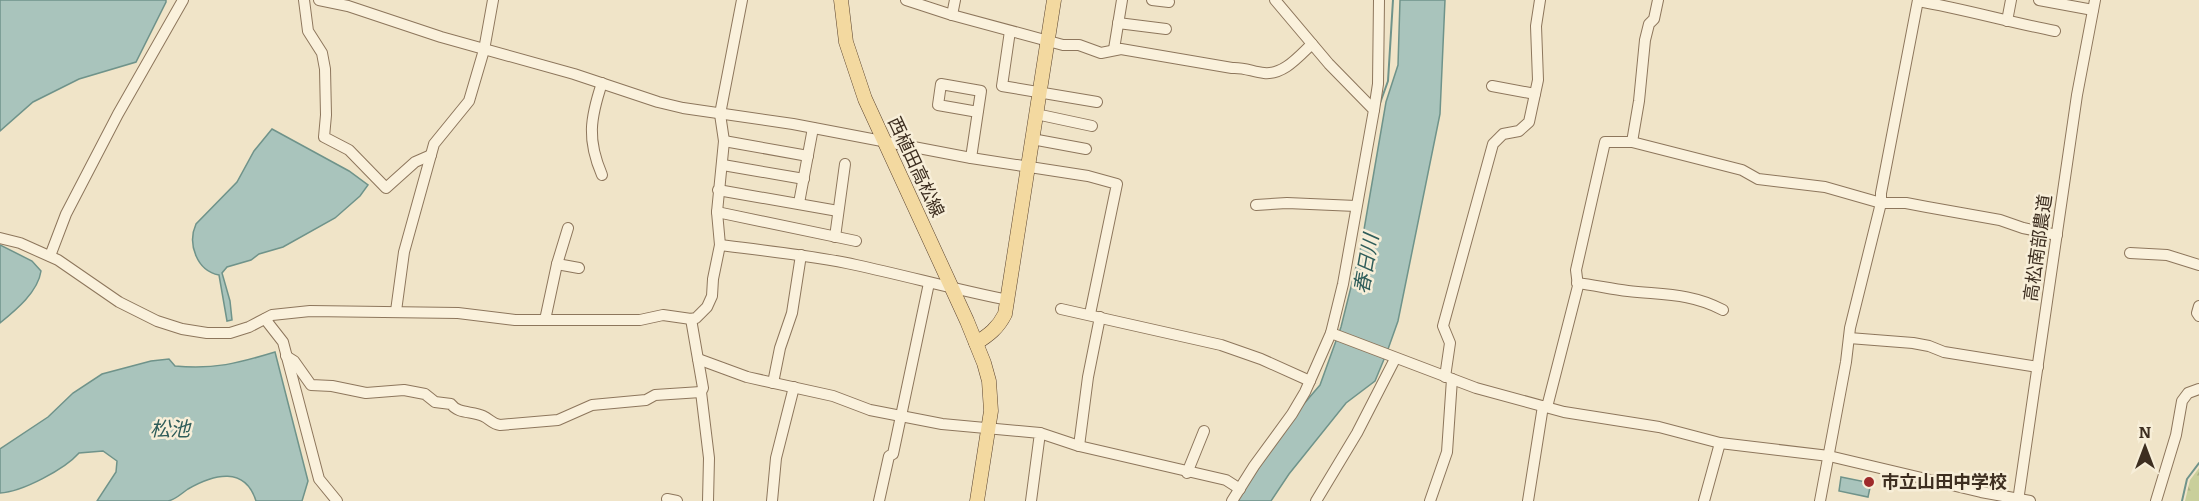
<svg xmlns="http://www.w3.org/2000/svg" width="2199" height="501" font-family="Bitter,'Noto Sans JP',serif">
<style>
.forest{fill:url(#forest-firs)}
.water{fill:#a9c4bc;stroke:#6f938a;stroke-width:1.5}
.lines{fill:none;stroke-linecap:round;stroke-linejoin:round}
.stream{stroke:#6f938a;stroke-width:2}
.minor-casing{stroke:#8d765c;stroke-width:12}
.major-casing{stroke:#5b4430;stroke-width:15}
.minor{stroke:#faf1dc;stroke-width:10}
.major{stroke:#f3d9a0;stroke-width:14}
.poi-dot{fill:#9e2a2b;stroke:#f7eed8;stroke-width:2}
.labels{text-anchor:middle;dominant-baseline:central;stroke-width:5;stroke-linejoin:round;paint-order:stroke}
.street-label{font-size:18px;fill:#3d2e20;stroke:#f7eed8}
.poi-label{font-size:18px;font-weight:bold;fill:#3d2e20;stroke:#f7eed8;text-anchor:start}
.water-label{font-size:20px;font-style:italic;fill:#2f5d5a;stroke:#f7eed8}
</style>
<defs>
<pattern id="forest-firs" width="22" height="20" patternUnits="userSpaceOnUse" patternTransform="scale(1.5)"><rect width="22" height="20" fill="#c9cf9b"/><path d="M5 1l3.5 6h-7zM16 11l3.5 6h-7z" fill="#aeb285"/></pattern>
</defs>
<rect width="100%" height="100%" fill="#f0e4c8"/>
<path class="forest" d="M2199 468V501H2185L2190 480Z"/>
<g class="water">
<path d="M0 0H166V2L136 62 79 79 33 102 0 131Z"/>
<path d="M1400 0H1445L1440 114 1398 321 1387 352 1375 381 1346 403 1289 474 1271 501H1237L1290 420 1320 385 1341 327 1361 247 1386 102 1398 65Z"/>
<path d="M272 129 349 171 368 185 360 196 335 218 283 247 259 254 251 260 227 267 222 273 230 301 232 320 227 321 219 275C197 271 187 244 196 224L237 182 254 151Z"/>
<path d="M0 245 32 261 41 271C38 292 16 310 0 323Z"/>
<path d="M275 352 308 481 302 501H256C245 466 214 474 188 489 182 493 175 500 168 501 146 501 119 501 97 501L116 472 117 461 103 451 79 453C65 469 22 492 0 493V449L48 417 73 393 102 374 151 361 169 359 175 366C213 370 239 363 275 352Z"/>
<path d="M1841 477 1871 483 1868 497 1839 491Z"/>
</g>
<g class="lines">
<g class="stream">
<path d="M1379 106 1388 81 1393 0"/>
<path d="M2182 501 2187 479 2199 463"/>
</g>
<defs>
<g id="minor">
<path d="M304 0 308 31 322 53 325 69 326 115 324 137 349 150 386 188 415 162 431 155"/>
<path d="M319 0 348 6 441 37 574 74 658 102 683 108 793 124 971 158 1088 176 1117 184 1090 314"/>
<path d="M906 0 952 15 1063 45H1079L1101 53 1121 49 1232 68C1244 67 1253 72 1264 73 1284 75 1299 56 1312 44"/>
<path d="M1152 0 1169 2"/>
<path d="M2039 0 2093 10"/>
<path d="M1918 1C1964 9 2009 22 2055 31"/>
<path d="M952 15 955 0"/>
<path d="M2007 21 2011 0"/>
<path d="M1118 23 1166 29"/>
<path d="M1010 31 1002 86 1097 102"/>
<path d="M1114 49 1122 0"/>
<path d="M1492 86 1535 94"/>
<path d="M1374 110 1378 84 1379 0"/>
<path d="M1036 114 1092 126"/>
<path d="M1032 139 1086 149"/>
<path d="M724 141 808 156"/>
<path d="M1632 142 1639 101 1645 40 1649 24 1654 19 1658 0"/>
<path d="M971 158 981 91 941 84 938 105 978 112"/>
<path d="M723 165 804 179"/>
<path d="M602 175C587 140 590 119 602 83"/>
<path d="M718 190 838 211"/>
<path d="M799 203 813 128"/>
<path d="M1256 205 1287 203 1356 206"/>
<path d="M717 212 856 241"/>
<path d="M835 237 845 164"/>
<path d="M0 238 20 243 58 260 119 302 157 321 182 329 207 333H230L249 327 272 315 310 311 458 313 515 320H640L663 315 691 319 696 318 707 307 712 296 713 279 720 245 717 212 724 141 720 114 742 0"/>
<path d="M720 245C766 251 811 255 856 265 907 276 957 290 1008 300"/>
<path d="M2130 253 2167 255 2199 265"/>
<path d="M50 256 66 214 118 114 183 0"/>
<path d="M557 264 579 268"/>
<path d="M1577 283C1594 285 1611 289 1628 291 1663 295 1691 293 1723 310"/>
<path d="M2199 306 2197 313 2199 316"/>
<path d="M1061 309 1221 345 1261 359 1310 381"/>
<path d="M396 311 404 252 434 144 469 101 484 50 493 0"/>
<path d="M265 319 283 342 319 479 337 501"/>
<path d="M691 319 703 388 701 392 709 458 708 501"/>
<path d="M545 320 557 264 568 228"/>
<path d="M1331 333 1476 388 1564 412 1659 427 1720 443 1829 456 1981 492 2030 501"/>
<path d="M1849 338 1913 343 1929 346 1944 352 2038 367"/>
<path d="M286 356 294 361 311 385 332 386 366 393 404 390 425 394 435 402 451 404C458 414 472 411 483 416 490 419 492 424 500 425L558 420 592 405 646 400 655 395 701 392"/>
<path d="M698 359 747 377 833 396 870 410 942 424 1040 433 1031 501"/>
<path d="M1445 377 1450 343 1443 326 1493 144 1503 134 1519 131 1529 122 1538 80 1536 26 1540 0"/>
<path d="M773 383 780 348 792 313 801 255"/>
<path d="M1547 407 1578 286 1576 270 1605 142H1632L1742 170 1758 179 1825 187 1881 203H1906L1927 207 2000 220 2023 228 2057 235"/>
<path d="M1040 433 1079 446 1226 480 1240 489"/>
<path d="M1079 446 1088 377 1100 317"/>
<path d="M1187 473 1204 431"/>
<path d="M667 499 677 501"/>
<path d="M772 501 776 458 794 387"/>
<path d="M879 501 889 456 893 454 929 283"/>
<path d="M1232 501 1254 466 1292 414 1305 392 1331 333 1343 284 1374 110 1329 64 1275 0"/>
<path d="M1316 501 1357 433 1395 359"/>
<path d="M1430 501 1447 452 1452 379"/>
<path d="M1528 501 1543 406"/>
<path d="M1704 501 1720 443"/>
<path d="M1820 501 1846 362 1850 328 1881 203V193L1918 0"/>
<path d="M2018 501 2077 95 2095 0"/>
<path d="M2156 501 2176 435 2182 401 2188 393 2199 389"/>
</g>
<g id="major">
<path d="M841 0 846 42 865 99 967 321 984 363 989 381 991 411 977 501"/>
<path d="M976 343C989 335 998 328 1005 314L1054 0"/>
</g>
</defs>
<use href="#minor" class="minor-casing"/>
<use href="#major" class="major-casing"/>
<use href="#minor" class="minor"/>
<use href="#major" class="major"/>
</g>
<circle class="poi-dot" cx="1869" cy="482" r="6"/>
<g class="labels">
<g class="street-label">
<text transform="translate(916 167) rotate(65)">西植田高松線</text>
<text transform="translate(2038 248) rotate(-82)">高松南部農道</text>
</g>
<g class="poi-label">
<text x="1881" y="482">市立山田中学校</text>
</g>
<g class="water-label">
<text transform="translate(1366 264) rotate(-80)">春日川</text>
<text x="170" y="429">松池</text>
</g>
</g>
<g transform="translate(2145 447)" stroke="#f7eed8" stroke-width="4.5" paint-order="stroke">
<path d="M0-4.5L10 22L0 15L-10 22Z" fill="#3d2e20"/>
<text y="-9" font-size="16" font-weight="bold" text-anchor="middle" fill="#3d2e20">N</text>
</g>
</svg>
